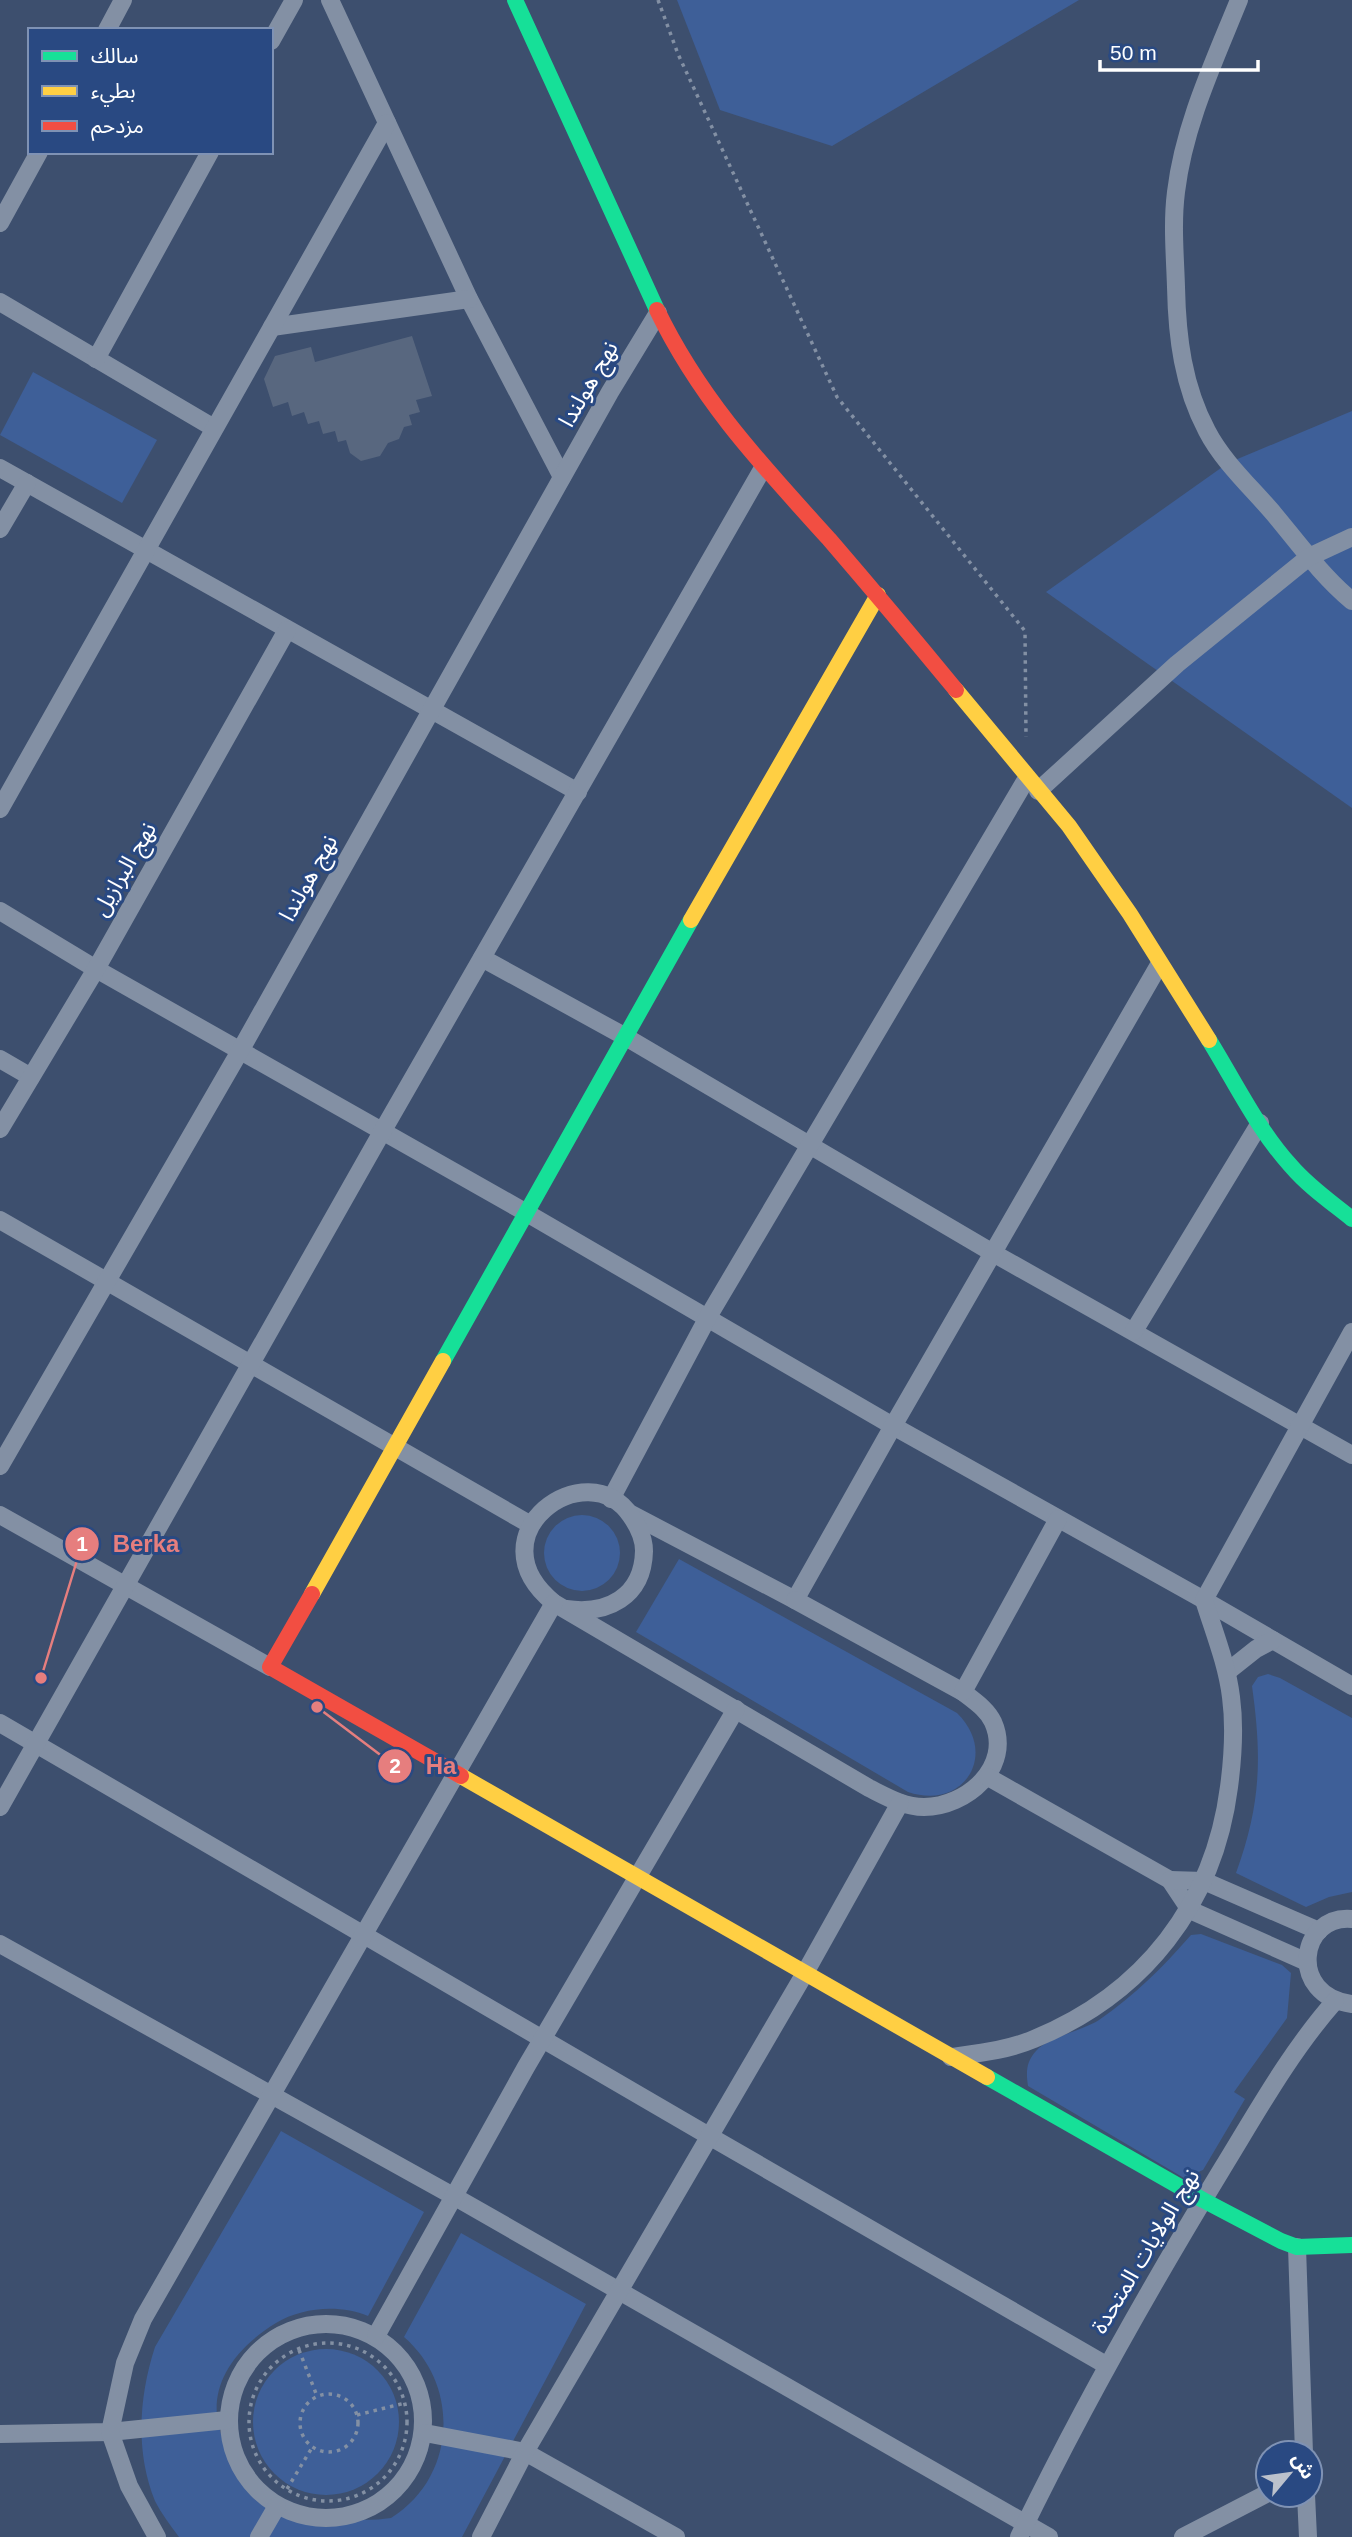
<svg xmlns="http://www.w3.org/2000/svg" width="1352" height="2537" font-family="Arial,'Noto Sans Arabic',sans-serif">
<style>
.green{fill:#3e5f98}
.building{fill:#58677f}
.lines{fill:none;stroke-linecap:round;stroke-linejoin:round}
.path{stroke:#8390a4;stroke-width:3.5;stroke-dasharray:3.5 5;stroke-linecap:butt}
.street{stroke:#8390a4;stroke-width:18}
.fast{stroke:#16e098;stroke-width:16}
.slow{stroke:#ffcf43;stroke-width:16}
.jam{stroke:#f24e42;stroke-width:16}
.labels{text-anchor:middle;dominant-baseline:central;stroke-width:6;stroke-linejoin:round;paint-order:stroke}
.street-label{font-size:23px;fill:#fff;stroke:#294982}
.leader{fill:none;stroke:#e67e7e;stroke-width:2.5}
.callout-dot{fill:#e67e7e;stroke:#294982;stroke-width:2.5}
.mark-label{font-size:21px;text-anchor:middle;font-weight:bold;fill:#fff}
.callout-label{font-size:24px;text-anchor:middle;font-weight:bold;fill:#e67e7e;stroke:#294982;stroke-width:6;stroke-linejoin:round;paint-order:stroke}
</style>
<rect width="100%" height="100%" fill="#3d4f6e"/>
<g class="green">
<path d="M677 0H1079L832 146 720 110Z"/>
<path d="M33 372 157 440 122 503 0 435Z"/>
<path d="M1352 411V808L1046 592 1228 463Z"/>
<circle cx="582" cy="1553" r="38"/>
<path d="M679 1559 957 1713C999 1754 964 1811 908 1792L636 1632Z"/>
<path d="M1268 1674 1280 1678 1352 1718V1892L1329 1897 1306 1907 1236 1873C1261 1804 1262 1758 1252 1686L1258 1677Z"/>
<path d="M1201 1934 1282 1965 1291 1973 1287 2018 1234 2092 1245 2099 1203 2170 1184 2178 1028 2086C1026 2072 1026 2062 1036 2051 1048 2037 1082 2031 1099 2020 1134 1996 1163 1967 1191 1935Z"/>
<path d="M281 2131 424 2212 368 2316C340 2304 302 2307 276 2323 140 2407 263 2537 391 2518 456 2478 461 2386 404 2337L461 2233 586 2304 462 2537H179C171 2526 161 2513 155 2501 135 2452 139 2396 155 2347Z"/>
<circle cx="326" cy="2422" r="73"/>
</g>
<path class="building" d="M412 336 432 396 416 400 420 412 409 415 412 425 404 427 399 439 388 443 380 456 361 461 350 453 346 440 338 442 335 431 323 434 319 421 308 424 304 412 292 416 288 402 273 407 264 379 275 356 311 347 315 362Z"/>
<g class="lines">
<g class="path">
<path d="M658 0 678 54 837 397 1025 631 1026 737"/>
<circle cx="328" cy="2422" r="79"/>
<path d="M299 2350 317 2396"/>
<circle cx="329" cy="2423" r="29"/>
<path d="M357 2415 405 2403"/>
<path d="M287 2489 313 2446"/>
</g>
<g class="street">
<path d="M330 0 469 299 562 477"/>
<path d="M1239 0C1214 62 1184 125 1176 192 1172 224 1175 255 1176 287 1177 337 1183 386 1207 431 1223 462 1252 488 1274 514 1299 544 1322 576 1352 601"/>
<path d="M107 30 123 0"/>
<path d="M271 41 294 0"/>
<path d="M0 223 39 152"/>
<path d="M0 302 214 428"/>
<path d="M272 327 469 299"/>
<path d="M96 359 210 152"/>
<path d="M0 468 578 792"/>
<path d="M0 529 27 483"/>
<path d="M1038 791 1177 664 1309 557 1352 537"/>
<path d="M0 809 387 123"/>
<path d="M0 911 96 969 525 1212 893 1426 1204 1600 1352 1686"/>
<path d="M482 958 624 1036 993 1253 1352 1455"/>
<path d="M0 1059 31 1077"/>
<path d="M0 1129 96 969 287 630"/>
<path d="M0 1220 531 1525"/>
<path d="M1134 1331 1260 1123"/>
<path d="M0 1466 240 1051 610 392 658 313"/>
<path d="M611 1499 708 1317 1027 778"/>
<path d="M631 1514 795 1600 893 1426 1159 965"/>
<path d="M0 1515 270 1667"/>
<path d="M566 1609C607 1615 643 1597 644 1551 644 1538 638 1526 631 1516 587 1450 470 1535 554 1603L869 1788C887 1797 904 1807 924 1807 966 1807 1013 1767 993 1722 987 1709 974 1701 963 1692L795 1600"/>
<path d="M1227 1672 1256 1649 1273 1640"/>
<path d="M963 1692 1058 1519"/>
<path d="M0 1723 709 2136 1106 2365"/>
<path d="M988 1777 1170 1880 1190 1910 1307 1962"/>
<path d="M0 1807 382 1132 763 468"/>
<path d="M1170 1880 1204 1881 1319 1931"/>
<path d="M1352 1919C1299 1914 1287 1996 1352 2004"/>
<path d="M0 1944 455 2197 1049 2537"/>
<path d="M951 2057C980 2053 1008 2050 1034 2039 1144 1994 1214 1904 1229 1787 1233 1757 1235 1727 1231 1697 1227 1664 1214 1632 1204 1600L1352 1332"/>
<path d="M1297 2247 1304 2453"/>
<circle cx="326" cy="2421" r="97"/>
<path d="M376 2336 526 2067 736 1709"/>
<path d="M425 2433 525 2452 676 2537"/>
<path d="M0 2434 110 2432 227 2420"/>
<path d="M1306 2495 1308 2537"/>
<path d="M157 2537 129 2486 110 2432 125 2363 143 2319 554 1603"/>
<path d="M259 2537 277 2506"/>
<path d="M481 2537 525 2452 805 1973 900 1803"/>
<path d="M1019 2537C1080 2411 1149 2289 1222 2169 1257 2112 1290 2052 1335 2001"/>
<path d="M1183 2537 1268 2493"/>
</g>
<g class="fast">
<path d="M515 0 657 310"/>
<path d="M1209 1040C1235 1082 1258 1130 1291 1166 1309 1187 1331 1202 1352 1219"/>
<path d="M443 1361 691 920"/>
<path d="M987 2077 1203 2200 1281 2241 1297 2247 1352 2245"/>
</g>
<g class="slow">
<path d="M956 690 1069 826 1130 914 1209 1040"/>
<path d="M691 920 878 595"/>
<path d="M312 1594 443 1361"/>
<path d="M461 1776 987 2077"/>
</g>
<g class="jam">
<path d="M657 310C701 401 762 465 829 539 872 589 914 639 956 690"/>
<path d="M312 1594 270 1667 461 1776"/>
</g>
</g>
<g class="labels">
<g class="street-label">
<text transform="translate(588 384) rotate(-60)">نهج هولندا</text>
<text transform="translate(124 869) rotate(-60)">نهج البرازيل</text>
<text transform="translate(308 878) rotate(-61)">نهج هولندا</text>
<text transform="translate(1145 2251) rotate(-59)">نهج الولايات المتحدة</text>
</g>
</g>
<path class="leader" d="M41 1678L82 1544M317 1707L395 1766"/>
<g class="callout-dot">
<circle cx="41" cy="1678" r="7"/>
<circle cx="317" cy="1707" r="7"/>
<circle cx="82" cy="1544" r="18"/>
<circle cx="395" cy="1766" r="18"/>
</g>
<g class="mark-label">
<text x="82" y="1551">1</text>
<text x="395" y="1773">2</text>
</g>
<g class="callout-label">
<text x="146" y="1552">Berka</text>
<text x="441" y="1774">Ha</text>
</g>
<rect x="28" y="28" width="245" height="126" fill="#294982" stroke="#7f92b4" stroke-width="2"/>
<rect x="42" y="51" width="35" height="10" fill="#16e098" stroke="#7f92b4" stroke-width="2"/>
<text x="91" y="63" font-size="21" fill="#ffffff">سالك</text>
<rect x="42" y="86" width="35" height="10" fill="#ffcf43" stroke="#7f92b4" stroke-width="2"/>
<text x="91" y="98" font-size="21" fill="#ffffff">بطيء</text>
<rect x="42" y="121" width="35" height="10" fill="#f24e42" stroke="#7f92b4" stroke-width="2"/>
<text x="91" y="133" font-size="21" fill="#ffffff">مزدحم</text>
<g transform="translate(1289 2474) rotate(61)"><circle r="33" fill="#294982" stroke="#7f92b4" stroke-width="2"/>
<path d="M0-5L12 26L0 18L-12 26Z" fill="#bbc1cc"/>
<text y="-10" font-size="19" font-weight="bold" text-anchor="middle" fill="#ffffff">ش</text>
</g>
<path d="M1100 60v10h158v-10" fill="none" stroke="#ffffff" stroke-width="3.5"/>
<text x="1110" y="60" font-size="21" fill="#ffffff" stroke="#294982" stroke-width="5" paint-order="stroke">50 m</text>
</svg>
